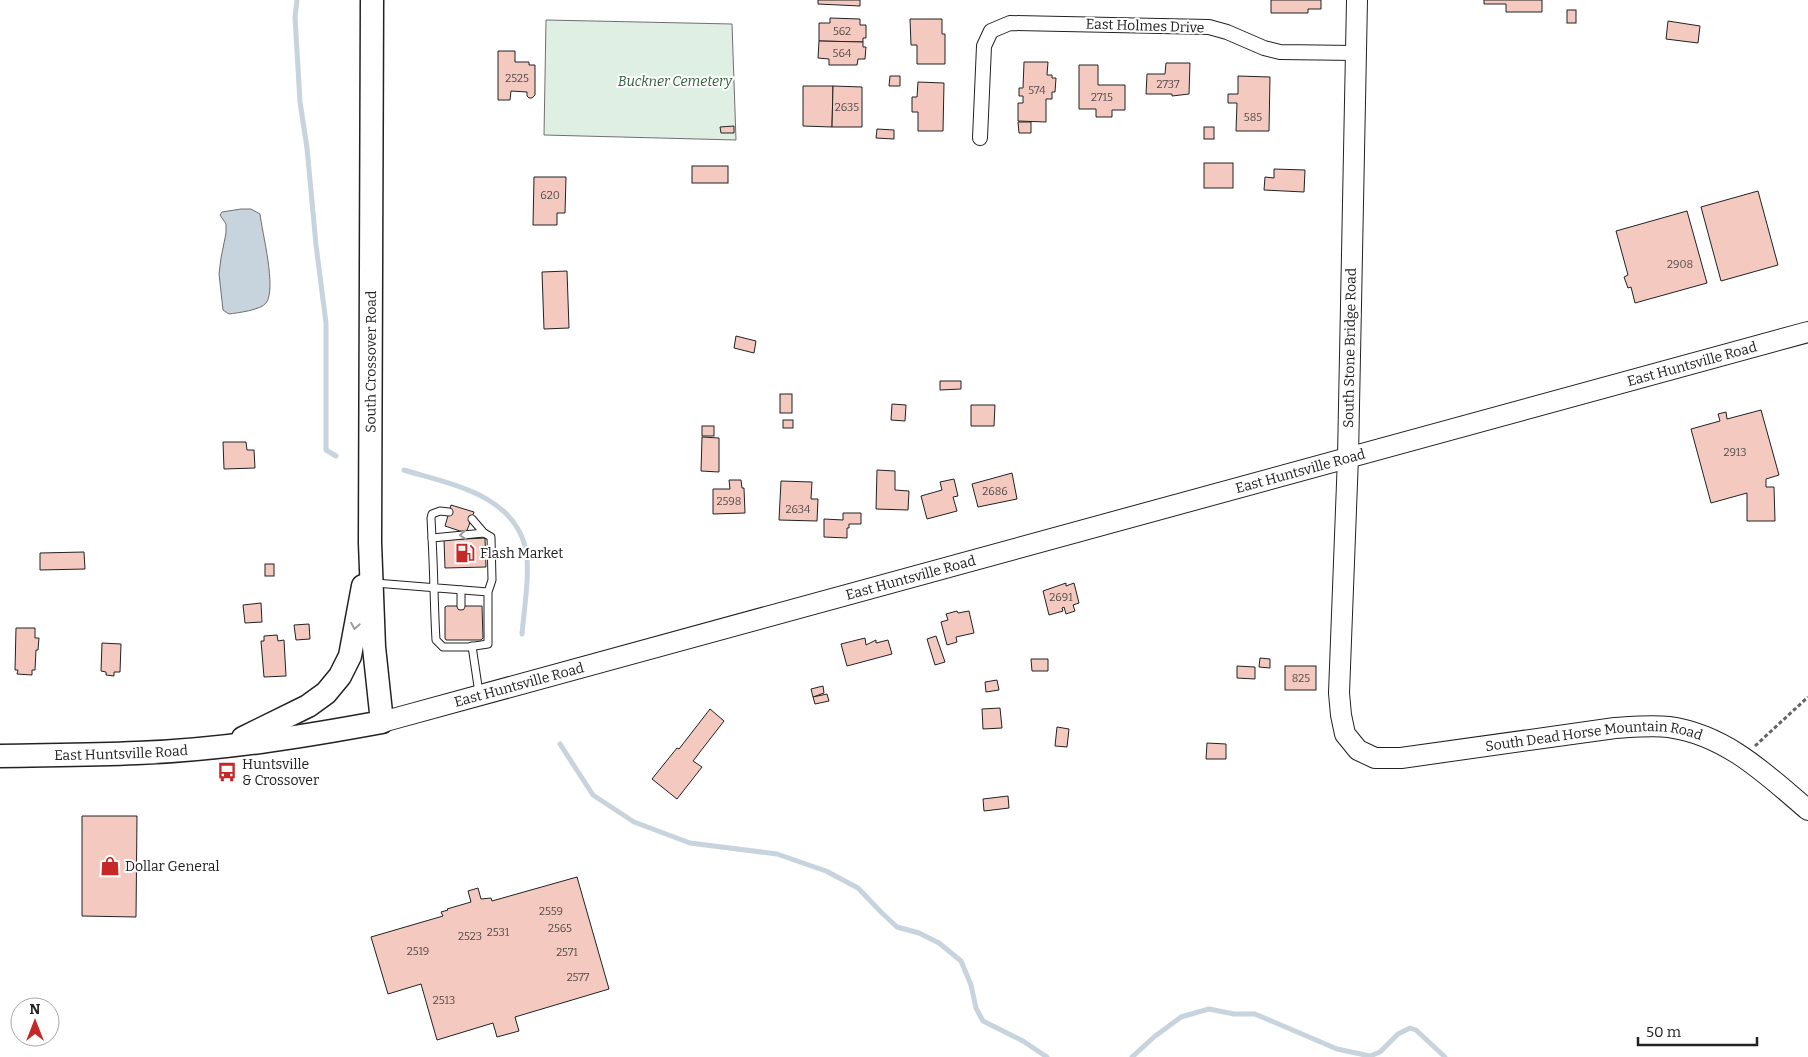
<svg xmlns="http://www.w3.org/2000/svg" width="1808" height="1057" font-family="Bitter,serif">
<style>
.green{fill:#e0efe3;stroke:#6f6f6f}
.water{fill:#c7d3dd;stroke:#6f6f6f}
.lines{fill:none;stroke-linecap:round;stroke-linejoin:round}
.stream{stroke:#c7d3dd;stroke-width:5}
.building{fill:#f3c9c0;stroke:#222}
.lane-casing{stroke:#222;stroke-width:9}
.street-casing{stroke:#222;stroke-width:16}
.secondary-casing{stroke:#222;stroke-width:22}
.primary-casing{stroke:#222;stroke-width:25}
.path{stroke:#646464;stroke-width:3;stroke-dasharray:4 2.5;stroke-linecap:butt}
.lane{stroke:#fff;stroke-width:7}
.street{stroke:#fff;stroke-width:14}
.secondary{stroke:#fff;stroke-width:20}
.primary{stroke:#fff;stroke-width:22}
.oneway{stroke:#9c9c9c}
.labels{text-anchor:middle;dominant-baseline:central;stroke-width:4;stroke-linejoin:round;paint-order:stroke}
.number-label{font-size:11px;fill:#564c4a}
.street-label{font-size:14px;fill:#222;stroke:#fff}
.park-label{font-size:14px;font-style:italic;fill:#2f5e38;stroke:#fff}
.poi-label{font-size:14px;fill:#222;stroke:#fff;text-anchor:start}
</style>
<rect width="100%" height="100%" fill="#fff"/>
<path class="green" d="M546 20 732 24 736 140 544 135Z"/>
<path class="water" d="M241 209H251L260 214C262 232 277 289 266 303 261 310 237 313 229 314L223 310 219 274 221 258 226 233V224L220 215 222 212Z"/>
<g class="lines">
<g class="stream">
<path d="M297 0 295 17 300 102 307 148 316 245 326 323V450L336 456"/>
<path d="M404 470C448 484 511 493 525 546 531 569 524 609 522 634"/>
<path d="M560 744 593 795 634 822 690 843 777 854 826 871 858 888 881 912 897 927 919 933 939 943 961 961 971 985 976 1008 983 1021 1023 1041 1047 1057"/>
<path d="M1132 1057 1154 1037 1181 1017 1209 1009 1234 1014H1255L1337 1049 1370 1056 1380 1052 1398 1034 1410 1028 1416 1030 1445 1057"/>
</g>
</g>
<g class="building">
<path d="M818 0H860V6L818 4Z"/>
<path d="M1271 0H1321V9H1308V13H1271Z"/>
<path d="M1484 0H1542V12H1506V4H1484Z"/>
<rect x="1567" y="10" width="9" height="13"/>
<path d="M830 18 860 19V25H866V38H863V42L819 41V23H830Z"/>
<path d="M910 19H942V34H945V64H917V45H911Z"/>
<path d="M1668 21 1700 26 1698 43 1666 39Z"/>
<path d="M819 41 863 42V47H866L865 59H858L857 65H829V59L818 58Z"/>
<path d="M498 51H515V62H529V65H535V95L532 98H529L527 96V92L511 91 510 100H498Z"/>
<path d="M1024 62H1048L1047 75H1052V78H1056L1055 92H1052V99H1046V122L1018 121V103H1023V96H1019V88H1023Z"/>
<path d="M1166 63H1190L1189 94 1172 96V94H1146L1147 74H1165Z"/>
<path d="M1079 65H1098V85H1125V110H1112V117H1096V109H1079Z"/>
<path d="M890 76H900V86H889Z"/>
<path d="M1238 76 1270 77 1269 131H1236L1237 103H1228V94H1238Z"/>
<path d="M918 82 944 83 943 131H918V112H912V97H917Z"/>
<path d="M803 86H833L832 127 803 126Z"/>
<path d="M833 86 862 87V127H832Z"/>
<path d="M1018 122H1031V133H1019Z"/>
<path d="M734 126V133H721L720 127Z"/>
<rect x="1204" y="127" width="10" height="12"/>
<path d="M877 129 894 130V139L876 138Z"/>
<rect x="1204" y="163" width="29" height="25"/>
<rect x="692" y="166" width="36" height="17"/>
<path d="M1274 169 1305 170 1304 192 1264 190 1265 177 1274 178Z"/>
<path d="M534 177H566L565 213H557V225H533Z"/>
<path d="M1758 191 1778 265 1721 281 1701 207Z"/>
<path d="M1687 211 1707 283 1635 303 1631 287 1628 288 1624 277 1628 275 1616 231Z"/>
<path d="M567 271 569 328 544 329 542 272Z"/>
<path d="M736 336 756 341 754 353 734 348Z"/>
<path d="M940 381H961V389L940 390Z"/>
<rect x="780" y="394" width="12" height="19"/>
<path d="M892 404 906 405 905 421 891 420Z"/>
<path d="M971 405H995L994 426H971Z"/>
<path d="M1761 410 1779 475 1766 479V487H1774L1775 521H1747V493L1711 503 1691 429 1720 421 1718 414 1726 412 1727 419Z"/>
<rect x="783" y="420" width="10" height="8"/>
<rect x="702" y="426" width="12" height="10"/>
<path d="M702 437 719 438V472L701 471Z"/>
<path d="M223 442H246L247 450H254L255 468 224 469Z"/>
<path d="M877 470 895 471V490L909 491 908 510 876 509Z"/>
<path d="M1012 473 1017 499 978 507 972 484Z"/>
<path d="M954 479 958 496 953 497 957 511 927 519 921 496 942 490 940 482Z"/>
<path d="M729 480H741L742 488H744L745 513 713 514V489H730Z"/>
<path d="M781 481 812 482 811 499H818L817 521 779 520Z"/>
<path d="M451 505 474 512 466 533 445 526Z"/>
<path d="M843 513H861V524H849V528H847V538L824 537V519L843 520Z"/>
<path d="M485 538 486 567 445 568 444 540Z"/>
<path d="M84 552 85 569 40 570V553Z"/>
<rect x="265" y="564" width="9" height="12"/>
<path d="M1066 583V586L1074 583 1079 603 1073 605 1075 611 1066 614 1064 607 1062 608 1063 611 1049 615 1043 591Z"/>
<path d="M261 603 262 622 245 623 243 605Z"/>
<path d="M447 606H482L483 638 481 640H446L445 638V607Z"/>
<path d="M957 611 958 613 969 611 974 633 956 637 957 642 947 645 941 622 948 620 946 614Z"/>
<path d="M309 624 310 639 296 640 294 625Z"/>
<path d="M16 628H35V638H39L38 650H36L35 670H32V675L17 674 18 670H15Z"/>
<path d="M277 635 278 641 284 640 286 676 264 677 261 641H264V636Z"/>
<path d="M936 636 945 662 935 665 927 639Z"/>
<path d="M865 638 866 645 876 640V643L888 640 892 654 847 666 841 644Z"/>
<path d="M102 643 121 644 120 672H114V676L106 675V672L101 671Z"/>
<path d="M1260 658 1270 659V668L1259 667Z"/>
<path d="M1031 659H1048V671H1032Z"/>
<path d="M1237 666 1255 667V679L1237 678Z"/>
<rect x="1285" y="666" width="31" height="24"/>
<path d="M997 680 999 690 986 692 985 682Z"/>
<path d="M823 686 824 693 813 697 811 689Z"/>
<path d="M827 694 829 701 815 704 813 697Z"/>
<path d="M1000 708 1002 728 983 729 982 709Z"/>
<path d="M710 709 724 721 693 761 702 767 677 799 652 779 677 748 679 749Z"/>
<path d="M1057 727 1069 729 1067 747 1055 746Z"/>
<path d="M1207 743 1226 744V759H1206Z"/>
<path d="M1008 796 1009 808 984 811 983 799Z"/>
<path d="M82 816H137L136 917 82 916Z"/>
<path d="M577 877 609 989 515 1017 519 1031 497 1037 493 1023 437 1040 421 984 388 994 371 937 443 916 441 912 448 910 447 909 471 902 468 891 478 888 481 899 491 898 492 901Z"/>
</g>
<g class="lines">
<defs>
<g id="lane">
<path d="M472 519 484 533"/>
<path d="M432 538 431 518 432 514 440 511 449 512"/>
<path d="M375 583 488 592V644L468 647H443L436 640C434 606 434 572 432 538L484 533 491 537 492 580 488 592"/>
<path d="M461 590V606"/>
<path d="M472 646 479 693"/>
</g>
<path id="street" d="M980 138 984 46 991 31 1010 23 1209 27 1227 32 1264 48 1280 52 1355 53"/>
<g id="secondary">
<path id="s1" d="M1357 0 1348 457 1339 693 1341 715 1345 734 1358 750 1375 758H1401L1615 728C1633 727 1651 725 1669 727 1726 735 1766 774 1808 810"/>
<path id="s2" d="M382 722 1808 332"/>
</g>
<g id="primary">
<path d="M243 738 308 706 326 693 340 676 350 656 363 586"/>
<path id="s3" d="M0 756C46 755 91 755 137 753 219 750 301 737 382 722L374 647 370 543 372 0"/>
</g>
</defs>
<use href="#lane" class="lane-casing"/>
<use href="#street" class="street-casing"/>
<use href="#secondary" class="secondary-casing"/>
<use href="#primary" class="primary-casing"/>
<path class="path" d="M1755 746 1808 697"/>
<use href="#lane" class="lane"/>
<use href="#street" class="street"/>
<use href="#secondary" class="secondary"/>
<use href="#primary" class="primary"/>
</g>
<defs><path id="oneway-chevron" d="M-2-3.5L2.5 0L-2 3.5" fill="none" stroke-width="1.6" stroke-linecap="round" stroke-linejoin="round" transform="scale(1.25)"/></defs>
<g class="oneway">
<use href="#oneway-chevron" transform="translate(463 535) rotate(175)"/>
<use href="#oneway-chevron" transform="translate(355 626) rotate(100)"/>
</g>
<defs>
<symbol id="fuel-bare" viewBox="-9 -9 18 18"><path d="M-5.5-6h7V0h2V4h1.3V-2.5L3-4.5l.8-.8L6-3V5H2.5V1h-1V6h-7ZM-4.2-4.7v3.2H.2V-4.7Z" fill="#c62828" stroke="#fff" stroke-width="2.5" paint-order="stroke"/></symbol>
<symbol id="bus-bare" viewBox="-9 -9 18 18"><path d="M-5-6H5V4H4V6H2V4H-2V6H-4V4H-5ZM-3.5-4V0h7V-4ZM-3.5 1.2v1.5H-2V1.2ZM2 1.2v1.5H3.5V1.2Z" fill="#c62828" stroke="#fff" stroke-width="2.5" paint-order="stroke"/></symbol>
<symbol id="shop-bare" viewBox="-9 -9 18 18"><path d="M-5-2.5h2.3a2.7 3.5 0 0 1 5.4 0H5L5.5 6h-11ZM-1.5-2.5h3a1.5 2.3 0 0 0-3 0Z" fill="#c62828" stroke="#fff" stroke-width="2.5" paint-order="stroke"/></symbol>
</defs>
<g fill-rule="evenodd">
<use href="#fuel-bare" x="451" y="539" width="28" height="28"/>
<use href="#bus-bare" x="213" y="758" width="28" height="28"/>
<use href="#shop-bare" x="96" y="852" width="28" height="28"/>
</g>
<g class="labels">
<g class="number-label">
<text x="842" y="31">562</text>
<text x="842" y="53">564</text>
<text x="517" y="78">2525</text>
<text x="1168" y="84">2737</text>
<text x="1037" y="90">574</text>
<text x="1102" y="97">2715</text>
<text x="847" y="107">2635</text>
<text x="1253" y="117">585</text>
<text x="550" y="195">620</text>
<text x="1680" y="264">2908</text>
<text x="1735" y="452">2913</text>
<text x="995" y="491">2686</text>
<text x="729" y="501">2598</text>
<text x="798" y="509">2634</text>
<text x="1061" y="597">2691</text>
<text x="1301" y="678">825</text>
<text x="551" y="911">2559</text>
<text x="560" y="928">2565</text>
<text x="498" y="932">2531</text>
<text x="470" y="936">2523</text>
<text x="418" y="951">2519</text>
<text x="567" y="952">2571</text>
<text x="578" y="977">2577</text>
<text x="444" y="1000">2513</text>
</g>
<g class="street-label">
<text transform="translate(1145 26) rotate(2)">East Holmes Drive</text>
<text transform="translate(1350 348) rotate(-89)">South Stone Bridge Road</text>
<text stroke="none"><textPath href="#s3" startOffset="745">South Crossover Road</textPath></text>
<text stroke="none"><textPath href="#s2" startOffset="1358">East Huntsville Road</textPath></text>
<text stroke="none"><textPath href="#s2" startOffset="952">East Huntsville Road</textPath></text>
<text stroke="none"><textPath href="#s2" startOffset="548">East Huntsville Road</textPath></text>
<text stroke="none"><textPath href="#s2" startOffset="142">East Huntsville Road</textPath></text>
<text stroke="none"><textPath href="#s1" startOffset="995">South Dead Horse Mountain Road</textPath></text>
<text stroke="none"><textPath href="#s3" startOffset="121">East Huntsville Road</textPath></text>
</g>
<g class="park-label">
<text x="675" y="81">Buckner Cemetery</text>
</g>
<g class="poi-label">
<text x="480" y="553">Flash Market</text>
<text x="242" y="764">Huntsville<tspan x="242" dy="16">&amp; Crossover</tspan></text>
<text x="125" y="866">Dollar General</text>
</g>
</g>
<g transform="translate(35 1022)"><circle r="24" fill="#ffffff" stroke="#a7a7a7"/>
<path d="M0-4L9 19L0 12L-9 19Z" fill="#c62828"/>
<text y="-8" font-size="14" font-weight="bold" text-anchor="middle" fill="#222222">N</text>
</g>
<path d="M1638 1037v8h119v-8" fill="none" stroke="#222222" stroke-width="2.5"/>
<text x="1646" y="1037" font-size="15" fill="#222222" stroke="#ffffff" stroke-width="4" paint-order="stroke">50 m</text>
</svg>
